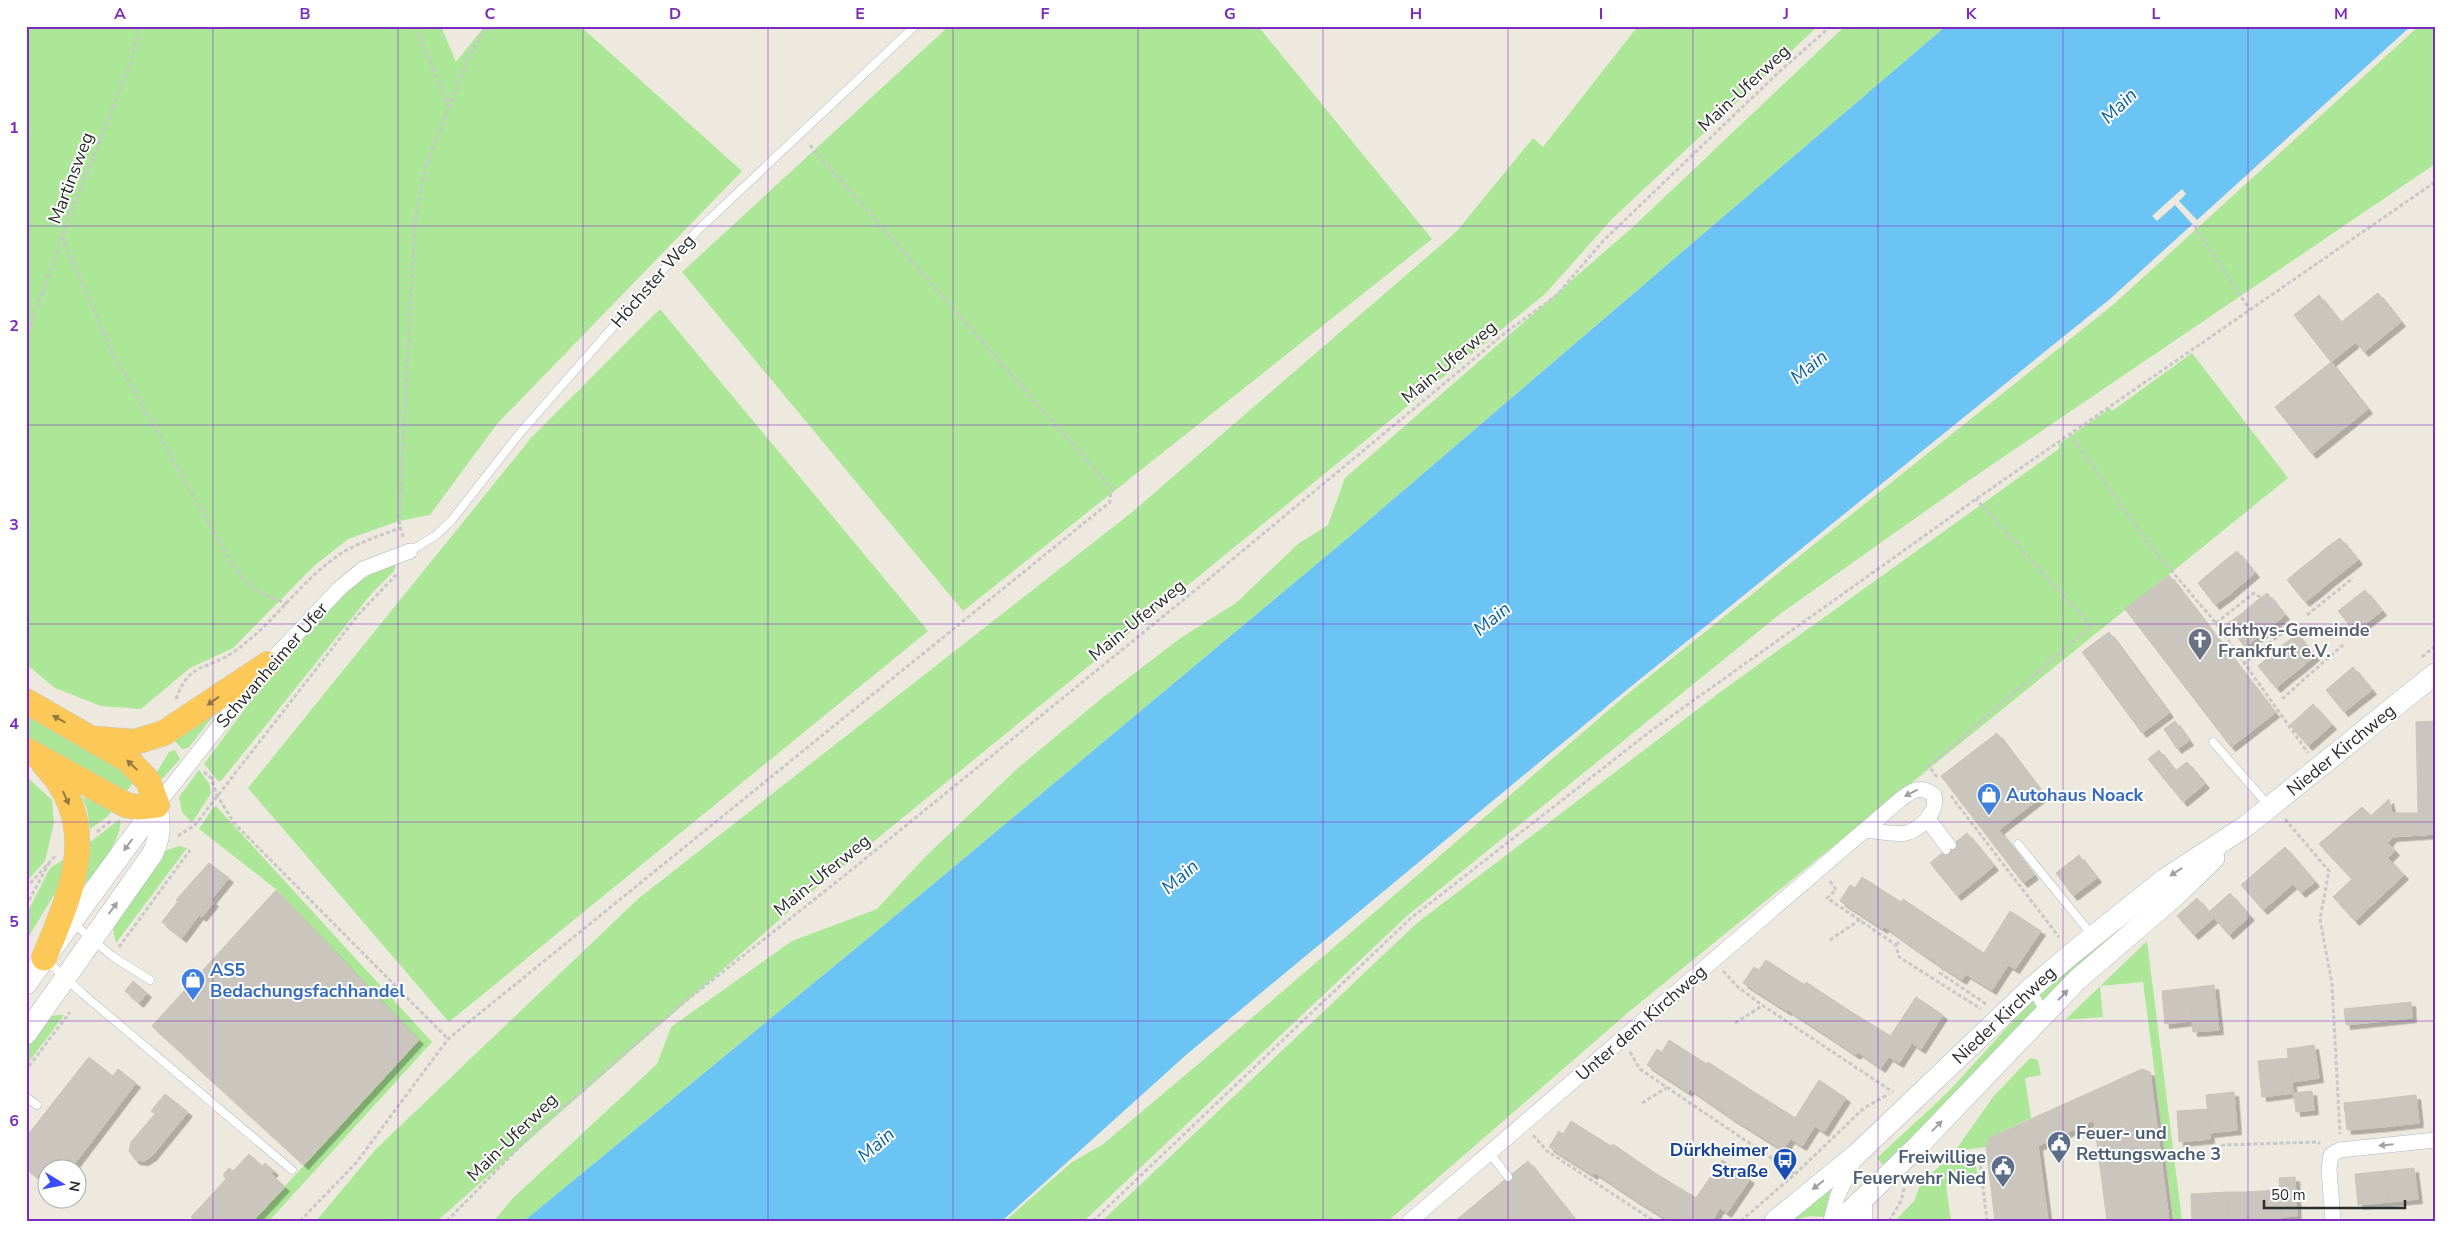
<svg xmlns="http://www.w3.org/2000/svg" width="2461" height="1247" font-family="'Nunito Sans',sans-serif">
<style>
.green{fill:#ace798}
.water{fill:#6cc4f5}
.pier{fill:#eee9de}
.building{fill:#cac5bd;stroke:#cac5b7;filter:url(#shadow)}
.lines{fill:none;stroke-linecap:round;stroke-linejoin:round}
.service-casing{stroke:#b2b3c0;stroke-width:9}
.minor-casing{stroke:#b2b3c0;stroke-width:16}
.secondary-casing{stroke:#b2b3c0;stroke-width:22}
.trunk-casing{stroke:#c8c8c8;stroke-width:26}
.path{stroke:#c8c8c8;stroke-width:3;stroke-dasharray:4 2.5;stroke-linecap:butt}
.service{stroke:#fff;stroke-width:8}
.minor{stroke:#fff;stroke-width:15}
.secondary{stroke:#fff;stroke-width:21}
.trunk{stroke:#fcc858;stroke-width:25}
.oneway{fill:#947a42}
.oneway2{fill:#a0a0a0}
.grid{fill:none;stroke:#7b2cbf;stroke-width:1;stroke-opacity:0.55}
.labels{text-anchor:middle;dominant-baseline:central;stroke-width:4;stroke-linejoin:round;paint-order:stroke}
.street-label{font-size:18px;fill:#2c2c2c;stroke:#fff}
.worship-label{font-size:18px;font-weight:bold;fill:#5b616d;stroke:#fff;text-anchor:start}
.shop-label{font-size:18px;font-weight:bold;fill:#366cbe;stroke:#fff;text-anchor:start}
.service-label{font-size:18px;font-weight:bold;fill:#4e5e75;stroke:#fff;text-anchor:start}
.transit-label{font-size:18px;font-weight:bold;fill:#164399;stroke:#fff;text-anchor:end}
.water-label{font-size:19px;font-style:italic;fill:#0761a5;stroke:#fff}
.neatline{fill:none;stroke:#7b2cbf;stroke-width:2}
.grid-label{font-size:16px;text-anchor:middle;font-weight:bold;fill:#7b2cbf}
</style>
<defs>
<filter id="shadow"><feDropShadow dx="4.5" dy="4.5" stdDeviation="0" flood-color="#0004"/></filter>
</defs>
<rect width="100%" height="100%" fill="#eee9de"/>
<g class="green">
<path d="M26 26H441L456 62 485 26H580L742 171 497 424 430 515 399 521 348 539 314 566 233 648 190 668 141 709 101 706 55 688 26 664Z"/>
<path d="M949 26H1258L1432 239 963 611 682 272Z"/>
<path d="M1638 26H1818L1612 219 1545 294 803 899 437 1221H316L376 1149 639 898 1131 513 1457 231 1533 138 1543 147Z"/>
<path d="M1845 26H1946L1355 532 889 921 524 1221H494L513 1198 657 1064 671 1027 792 941 877 909 924 858 1018 768 1102 698 1182 637 1236 603 1298 544 1328 525 1345 478 1634 226Z"/>
<path d="M2419 26H2435V164L1968 481 1780 614 1408 915 1084 1221H1005L1072 1162 1102 1145 1196 1066 1625 696 2114 304Z"/>
<path d="M660 309 928 631 449 1022 248 788 531 438Z"/>
<path d="M2192 353 2288 478 1631 1010 1388 1221H1102L1417 923 1723 690 2060 448 2058 445 2110 408 2112 411Z"/>
<path d="M396 563 394 571 372 593 221 781H218L204 764 281 660 345 591 371 574Z"/>
<path d="M229 696 188 748 182 749 174 740Z"/>
<path d="M26 714 127 772 136 779 124 795 26 738Z"/>
<path d="M175 750 180 759 162 779 157 772 169 752Z"/>
<path d="M199 770 209 783 211 793 192 823 182 812 179 797Z"/>
<path d="M26 776 52 800 54 823 45 861 26 882Z"/>
<path d="M82 797 113 809 107 817 90 829 87 809Z"/>
<path d="M216 806 432 1042 269 1221H253L419 1040 277 890 199 829 212 809Z"/>
<path d="M120 819C124 836 96 874 83 885L90 842Z"/>
<path d="M179 846 187 848 116 943 113 930 117 916 165 851Z"/>
<path d="M69 856 63 880 26 941V915L50 868Z"/>
<path d="M2127 919 2129 922 1883 1165 1877 1158 1947 1093 2059 971Z"/>
<path d="M2147 941 2182 1221H2174L2143 982 2100 986 2103 1017 2065 1020Z"/>
<path d="M57 1015H64L28 1063 27 1046 45 1018Z"/>
<path d="M2030 1058 2038 1060 2041 1075 2025 1078 2031 1118 1989 1138 1986 1147 1955 1151 1993 1097Z"/>
<path d="M1975 1159 1978 1179 1946 1184 1951 1221H1895L1914 1201 1921 1183 1943 1163Z"/>
<path d="M1836 1181 1824 1217 1811 1216 1790 1221Z"/>
</g>
<path class="water" d="M1946 26H2411L2110 299 1623 693 1186 1055 1002 1221H524L889 921 1355 532Z"/>
<path class="pier" d="M2182 189 2186 194 2179 201 2199 222 2194 226 2175 205 2157 221 2152 216Z"/>
<g class="building">
<path d="M2378 293 2401 322 2364 352 2340 323Z"/>
<path d="M2319 295 2356 342 2331 362 2294 315Z"/>
<path d="M2331 362 2368 409 2312 454 2275 407Z"/>
<path d="M2340 538 2358 560 2344 571 2326 548Z"/>
<path d="M2326 548 2344 571 2331 581 2313 559Z"/>
<path d="M2237 551 2255 573 2242 584 2224 561Z"/>
<path d="M2313 559 2331 581 2318 592 2300 569Z"/>
<path d="M2224 561 2242 584 2229 595 2211 572Z"/>
<path d="M2300 569 2318 592 2305 602 2287 580Z"/>
<path d="M2211 572 2229 595 2215 605 2198 583Z"/>
<path d="M2169 575 2275 713 2231 747 2125 609Z"/>
<path d="M2365 590 2382 611 2355 632 2338 611Z"/>
<path d="M2267 593 2285 615 2272 626 2254 603Z"/>
<path d="M2254 603 2272 626 2259 636 2241 614Z"/>
<path d="M2241 614 2259 636 2245 647 2227 624Z"/>
<path d="M2109 632 2169 713 2142 733 2082 652Z"/>
<path d="M2297 634 2315 656 2302 667 2284 644Z"/>
<path d="M2284 644 2302 667 2289 677 2271 655Z"/>
<path d="M2271 655 2289 677 2276 688 2258 666Z"/>
<path d="M2353 667 2372 690 2344 712 2326 690Z"/>
<path d="M2313 704 2332 725 2308 746 2290 725Z"/>
<path d="M2175 721 2189 741 2177 749 2164 729Z"/>
<path d="M2435 721V834L2392 837V813H2418L2416 722Z"/>
<path d="M1997 733 2044 795 1999 830 2034 875 2023 883 1941 776Z"/>
<path d="M2159 750 2175 771 2187 762 2205 784 2183 802 2148 759Z"/>
<path d="M2389 799 2392 813V837L2388 843 2395 851 2388 858 2404 875 2355 921 2333 897 2352 879 2319 844 2362 807 2371 816Z"/>
<path d="M1967 833 1994 866 1957 896 1930 863Z"/>
<path d="M2285 847 2315 882 2301 893 2293 884 2285 891 2263 866Z"/>
<path d="M2079 855 2097 878 2073 896 2056 873Z"/>
<path d="M209 863 229 878 211 900 214 902 202 917 199 915 182 938 162 922 178 901 176 900Z"/>
<path d="M2263 866 2285 891 2263 910 2241 885Z"/>
<path d="M1862 877 1901 902 1883 929 1840 901 1850 885 1855 888Z"/>
<path d="M276 890 419 1040 304 1165 152 1026Z"/>
<path d="M2230 893 2250 916 2229 935 2209 912Z"/>
<path d="M2197 898 2214 918 2194 935 2177 916Z"/>
<path d="M1903 899 1942 925 1923 954 1885 927Z"/>
<path d="M2010 911 2041 931 2022 959 1992 940Z"/>
<path d="M1942 925 1981 951 1962 980 1923 954Z"/>
<path d="M1992 940 2022 959 2015 969 2008 965 1992 990 1966 974 1981 951 1984 953Z"/>
<path d="M1766 960 1805 985 1787 1011 1743 983 1754 967 1759 970Z"/>
<path d="M133 981 147 993 139 1003 125 991Z"/>
<path d="M1806 982 1850 1011 1831 1038 1788 1010Z"/>
<path d="M2214 985 2219 1030 2193 1032 2189 988Z"/>
<path d="M2189 988 2192 1021 2165 1024 2162 991Z"/>
<path d="M1916 997 1943 1015 1921 1049 1912 1043 1899 1063 1889 1057 1899 1041 1891 1035Z"/>
<path d="M2411 1002 2412 1018 2346 1025 2344 1009Z"/>
<path d="M1850 1011 1899 1041 1881 1068 1858 1052 1856 1055 1831 1038Z"/>
<path d="M1669 1040 1707 1064 1688 1092 1647 1065 1657 1049 1662 1052Z"/>
<path d="M2314 1045 2319 1078 2292 1082 2287 1049Z"/>
<path d="M89 1057 113 1076 118 1069 136 1083 70 1170H48V1185L26 1168V1137Z"/>
<path d="M2289 1058 2293 1093 2262 1097 2258 1061Z"/>
<path d="M1708 1062 1751 1090 1732 1118 1690 1089Z"/>
<path d="M2142 1069 2150 1072 2169 1221H2107L2094 1120 2038 1146 2048 1221H1995L1986 1147 1989 1138Z"/>
<path d="M1819 1080 1846 1098 1824 1132 1815 1126 1802 1146 1791 1139 1802 1122 1795 1118Z"/>
<path d="M1751 1090 1802 1122 1783 1150 1732 1118Z"/>
<path d="M2312 1091 2313 1101 2295 1103 2293 1093Z"/>
<path d="M2234 1092 2237 1130 2210 1133 2206 1095Z"/>
<path d="M165 1094 188 1112 152 1156 144 1161 135 1160 129 1151 131 1142 155 1114 151 1111Z"/>
<path d="M2416 1095 2419 1123 2383 1127 2380 1099Z"/>
<path d="M2380 1099 2383 1127 2347 1130 2344 1103Z"/>
<path d="M2313 1101 2314 1110 2296 1112 2295 1103Z"/>
<path d="M2208 1109 2210 1139 2179 1142 2177 1111Z"/>
<path d="M1571 1121 1611 1146 1593 1175 1549 1147 1559 1131 1563 1134Z"/>
<path d="M1613 1144 1655 1173 1636 1200 1594 1172Z"/>
<path d="M249 1154 262 1166 265 1163 274 1171 271 1174 285 1187 253 1221H197L191 1217 226 1179 223 1175 229 1168 233 1171Z"/>
<path d="M1722 1160 1750 1179 1727 1213 1720 1208 1712 1221H1695L1692 1219 1703 1202 1696 1198Z"/>
<path d="M1528 1161 1576 1221H1455L1508 1177Z"/>
<path d="M2414 1168 2418 1199 2388 1202 2385 1171Z"/>
<path d="M2385 1171 2388 1202 2358 1205 2355 1174Z"/>
<path d="M1655 1173 1703 1202 1691 1221H1670L1636 1200Z"/>
<path d="M2295 1177 2297 1216 2281 1217 2279 1178Z"/>
<path d="M2280 1190 2281 1220 2263 1221 2262 1191Z"/>
<path d="M2262 1191 2263 1221H2245L2244 1192Z"/>
<path d="M2226 1192H2244L2245 1221H2228Z"/>
<path d="M2226 1192 2228 1221H2210L2209 1193Z"/>
<path d="M2209 1193 2210 1221H2192L2191 1194Z"/>
</g>
<g class="lines">
<defs>
<g id="service">
<path d="M410 551 435 536 451 521 520 433 698 230 915 26"/>
<path d="M2213 742 2269 806"/>
<path d="M1930 816 1952 845"/>
<path d="M1924 821 1946 850"/>
<path d="M2018 844 2092 935"/>
<path d="M73 923 112 956 150 980"/>
<path d="M45 959 83 994 292 1170"/>
<path d="M2028 991 2036 997 2044 1012"/>
<path d="M26 1097 37 1105"/>
<path d="M1489 1152 1508 1177"/>
</g>
<g id="minor">
<path d="M157 805 268 664 340 588 363 569 410 551"/>
<path d="M1864 1196 1865 1221"/>
<path d="M1410 1221 1901 799C1912 790 1921 785 1934 795 1938 811 1922 829 1906 833 1893 835 1878 831 1865 830"/>
<path d="M1831 1221 1837 1197 1855 1158"/>
<path d="M2333 1221 2329 1169 2331 1155 2340 1150 2435 1140"/>
</g>
<g id="secondary">
<path d="M26 984 157 805"/>
<path d="M26 1034 153 853C161 835 160 824 157 805"/>
<path d="M1775 1221 1856 1155 2028 991 2070 955 2165 879 2246 826 2435 674"/>
<path d="M1840 1221 1918 1146 2077 980 2176 895 2214 858"/>
</g>
<g id="trunk">
<path d="M26 701 128 760 148 781 157 805 138 807 126 805 26 750"/>
<path d="M98 739 135 742 164 733 268 664"/>
<path d="M44 958C71 893 103 825 44 764"/>
</g>
</defs>
<use href="#service" class="service-casing"/>
<use href="#minor" class="minor-casing"/>
<use href="#secondary" class="secondary-casing"/>
<use href="#trunk" class="trunk-casing"/>
<g class="path">
<path d="M415 26 449 106"/>
<path d="M2195 227 2250 310"/>
<path d="M62 237 112 352 236 570 255 590 287 604"/>
<path d="M26 339 62 237 132 59 139 26"/>
<path d="M2070 434 2153 549 2216 623 2308 753"/>
<path d="M403 537 399 521 415 219 426 165 467 62 479 38 489 26"/>
<path d="M2307 615 2353 578"/>
<path d="M2216 623 2254 593 2271 605 2277 601"/>
<path d="M2422 657 2435 646"/>
<path d="M2243 664 2294 624"/>
<path d="M176 699C189 661 209 670 235 651 272 625 297 586 332 560 352 544 377 537 400 528"/>
<path d="M2282 699 2345 643"/>
<path d="M204 772 211 778 217 795 234 823 448 1039"/>
<path d="M1937 777 1929 766 2091 626 1976 499"/>
<path d="M1951 796 2059 937"/>
<path d="M2285 819 2329 871 2320 919 2332 984 2340 1134"/>
<path d="M97 832 112 820"/>
<path d="M178 836 195 825 358 615 396 575"/>
<path d="M1830 881 1836 890 1827 898 1896 945 1899 957 1981 1009"/>
<path d="M26 888 55 856"/>
<path d="M26 906 49 863"/>
<path d="M1830 940 1864 917"/>
<path d="M1896 945 1902 939"/>
<path d="M119 947 190 850"/>
<path d="M1944 967 1940 973 1986 1004"/>
<path d="M1723 971 1738 987 1762 1005 1893 1092"/>
<path d="M1735 1023 1762 1006"/>
<path d="M1630 1052 1640 1069 1795 1174"/>
<path d="M29 1066 70 1012"/>
<path d="M1642 1103 1668 1087"/>
<path d="M1533 1135 1547 1151 1654 1221"/>
<path d="M2221 1145 2318 1142 2320 1144"/>
<path d="M1979 1153 1987 1221"/>
<path d="M300 1221 356 1163 448 1039 1110 502 1111 488 808 143"/>
<path d="M447 1221 532 1134 677 1008 839 880 1187 597 1505 333 1557 295 1603 241 1779 72 1831 26"/>
<path d="M1093 1221 1411 918 1652 730 1976 499 2435 182"/>
<path d="M1741 1221 1795 1174 1864 1108 1889 1094"/>
<path d="M1889 1221 1901 1201 1905 1185"/>
</g>
<use href="#service" class="service"/>
<use href="#minor" class="minor"/>
<use href="#secondary" class="secondary"/>
<use href="#trunk" class="trunk"/>
</g>
<defs><path id="oneway-solid" d="M-6-.8H1V-3.2L6.5 0L1 3.2V.8H-6Z" transform="scale(1.25)"/></defs>
<g class="oneway">
<use href="#oneway-solid" transform="translate(213 701) rotate(144)"/>
<use href="#oneway-solid" transform="translate(59 719) rotate(-151)"/>
<use href="#oneway-solid" transform="translate(132 765) rotate(-137)"/>
<use href="#oneway-solid" transform="translate(66 798) rotate(66)"/>
</g>
<g class="oneway2">
<use href="#oneway-solid" transform="translate(1911 793) rotate(153)"/>
<use href="#oneway-solid" transform="translate(128 845) rotate(126)"/>
<use href="#oneway-solid" transform="translate(2176 872) rotate(147)"/>
<use href="#oneway-solid" transform="translate(113 908) rotate(-54)"/>
<use href="#oneway-solid" transform="translate(2063 995) rotate(-46)"/>
<use href="#oneway-solid" transform="translate(1937 1126) rotate(-46)"/>
<use href="#oneway-solid" transform="translate(2386 1145) rotate(174)"/>
<use href="#oneway-solid" transform="translate(1818 1185) rotate(142)"/>
</g>
<path class="grid" d="M213 26V1221M398 26V1221M583 26V1221M768 26V1221M953 26V1221M1138 26V1221M1323 26V1221M1508 26V1221M1693 26V1221M1878 26V1221M2063 26V1221M2248 26V1221M26 226H2435M26 425H2435M26 624H2435M26 822H2435M26 1021H2435"/>
<defs>
<symbol id="church-pin" viewBox="-11 -11 22 30"><path d="M0 17L-7.5 6A9.5 9.5 0 1 1 7.5 6Z" fill="#6b7280" stroke="#fff"/><path d="M-1.2-6h2.4v3.5h3.3v2.4h-3.3V6h-2.4V-.1h-3.3v-2.4h3.3Z" fill="#fff"/></symbol>
<symbol id="shop-pin" viewBox="-11 -11 22 30"><path d="M0 17L-7.5 6A9.5 9.5 0 1 1 7.5 6Z" fill="#3f7fe0" stroke="#fff"/><path d="M-5-2.5h2.3a2.7 3.5 0 0 1 5.4 0H5L5.5 6h-11ZM-1.5-2.5h3a1.5 2.3 0 0 0-3 0Z" fill="#fff"/></symbol>
<symbol id="civic-pin" viewBox="-11 -11 22 30"><path d="M0 17L-7.5 6A9.5 9.5 0 1 1 7.5 6Z" fill="#5c6f8a" stroke="#fff"/><path d="M-.6-6.5H3V-4.5H.6V-3L4-1V1h2V6H-6V1h2V-1L-.6-3ZM-1.2 2.5V6h2.4V2.5Z" fill="#fff"/></symbol>
<symbol id="bus-pin" viewBox="-11 -11 22 30"><path d="M0 17L-7.5 6A9.5 9.5 0 1 1 7.5 6Z" fill="#1a4fb4" stroke="#fff"/><path d="M-5-6H5V4H4V6H2V4H-2V6H-4V4H-5ZM-3.5-4V0h7V-4ZM-3.5 1.2v1.5H-2V1.2ZM2 1.2v1.5H3.5V1.2Z" fill="#fff"/></symbol>
</defs>
<g fill-rule="evenodd">
<use href="#church-pin" x="2186" y="626" width="28" height="38"/>
<use href="#shop-pin" x="1975" y="781" width="28" height="38"/>
<use href="#shop-pin" x="179" y="966" width="28" height="38"/>
<use href="#civic-pin" x="2045" y="1129" width="28" height="38"/>
<use href="#bus-pin" x="1771" y="1146" width="28" height="38"/>
<use href="#civic-pin" x="1989" y="1153" width="28" height="38"/>
</g>
<g class="labels">
<g class="street-label">
<text transform="translate(1744 88) rotate(-43)">Main-Uferweg</text>
<text transform="translate(71 178) rotate(-69)">Martinsweg</text>
<text transform="translate(653 281) rotate(-49)">Höchster Weg</text>
<text transform="translate(1449 362) rotate(-40)">Main-Uferweg</text>
<text transform="translate(1137 620) rotate(-39)">Main-Uferweg</text>
<text transform="translate(272 665) rotate(-49)">Schwanheimer Ufer</text>
<text transform="translate(2341 750) rotate(-39)">Nieder Kirchweg</text>
<text transform="translate(822 875) rotate(-39)">Main-Uferweg</text>
<text transform="translate(2004 1015) rotate(-43)">Nieder Kirchweg</text>
<text transform="translate(1641 1023) rotate(-41)">Unter dem Kirchweg</text>
<text transform="translate(512 1137) rotate(-44)">Main-Uferweg</text>
</g>
<g class="worship-label">
<text x="2218" y="630">Ichthys-Gemeinde<tspan x="2218" dy="21">Frankfurt e.V.</tspan></text>
</g>
<g class="shop-label">
<text x="2006" y="795">Autohaus Noack</text>
<text x="210" y="970">AS5<tspan x="210" dy="21">Bedachungsfachhandel</tspan></text>
</g>
<g class="service-label">
<text x="2076" y="1133">Feuer- und<tspan x="2076" dy="21">Rettungswache 3</tspan></text>
<text x="1986" y="1157" text-anchor="end">Freiwillige<tspan x="1986" dy="21">Feuerwehr Nied</tspan></text>
</g>
<g class="transit-label">
<text x="1768" y="1150">Dürkheimer<tspan x="1768" dy="21">Straße</tspan></text>
</g>
<g class="water-label">
<text transform="translate(2119 106) rotate(-44)">Main</text>
<text transform="translate(1809 367) rotate(-39)">Main</text>
<text transform="translate(1492 619) rotate(-39)">Main</text>
<text transform="translate(1180 877) rotate(-41)">Main</text>
<text transform="translate(876 1145) rotate(-41)">Main</text>
</g>
</g>
<rect width="2461" height="1247" fill="none" stroke="#ffffff" stroke-width="55"/>
<g transform="translate(62 1184) rotate(100)"><circle r="24" fill="#ffffff" stroke="#ababab"/>
<path d="M0-4L9 19L0 12L-9 19Z" fill="#3a4dff"/>
<text y="-8" font-size="14" font-weight="bold" text-anchor="middle" fill="#2c2c2c">N</text>
</g>
<path d="M2264 1200v8h141v-8" fill="none" stroke="#2c2c2c" stroke-width="2.5"/>
<text x="2271" y="1200" font-size="15" fill="#2c2c2c" stroke="#ffffff" stroke-width="4" paint-order="stroke">50 m</text>
<rect x="28" y="28" width="2406" height="1192" class="neatline"/>
<g class="grid-label">
<text x="120" y="19">A</text>
<text x="305" y="19">B</text>
<text x="490" y="19">C</text>
<text x="675" y="19">D</text>
<text x="860" y="19">E</text>
<text x="1045" y="19">F</text>
<text x="1230" y="19">G</text>
<text x="1416" y="19">H</text>
<text x="1601" y="19">I</text>
<text x="1786" y="19">J</text>
<text x="1971" y="19">K</text>
<text x="2156" y="19">L</text>
<text x="2341" y="19">M</text>
<text x="14" y="133">1</text>
<text x="14" y="331">2</text>
<text x="14" y="530">3</text>
<text x="14" y="729">4</text>
<text x="14" y="927">5</text>
<text x="14" y="1126">6</text>
</g>
</svg>
